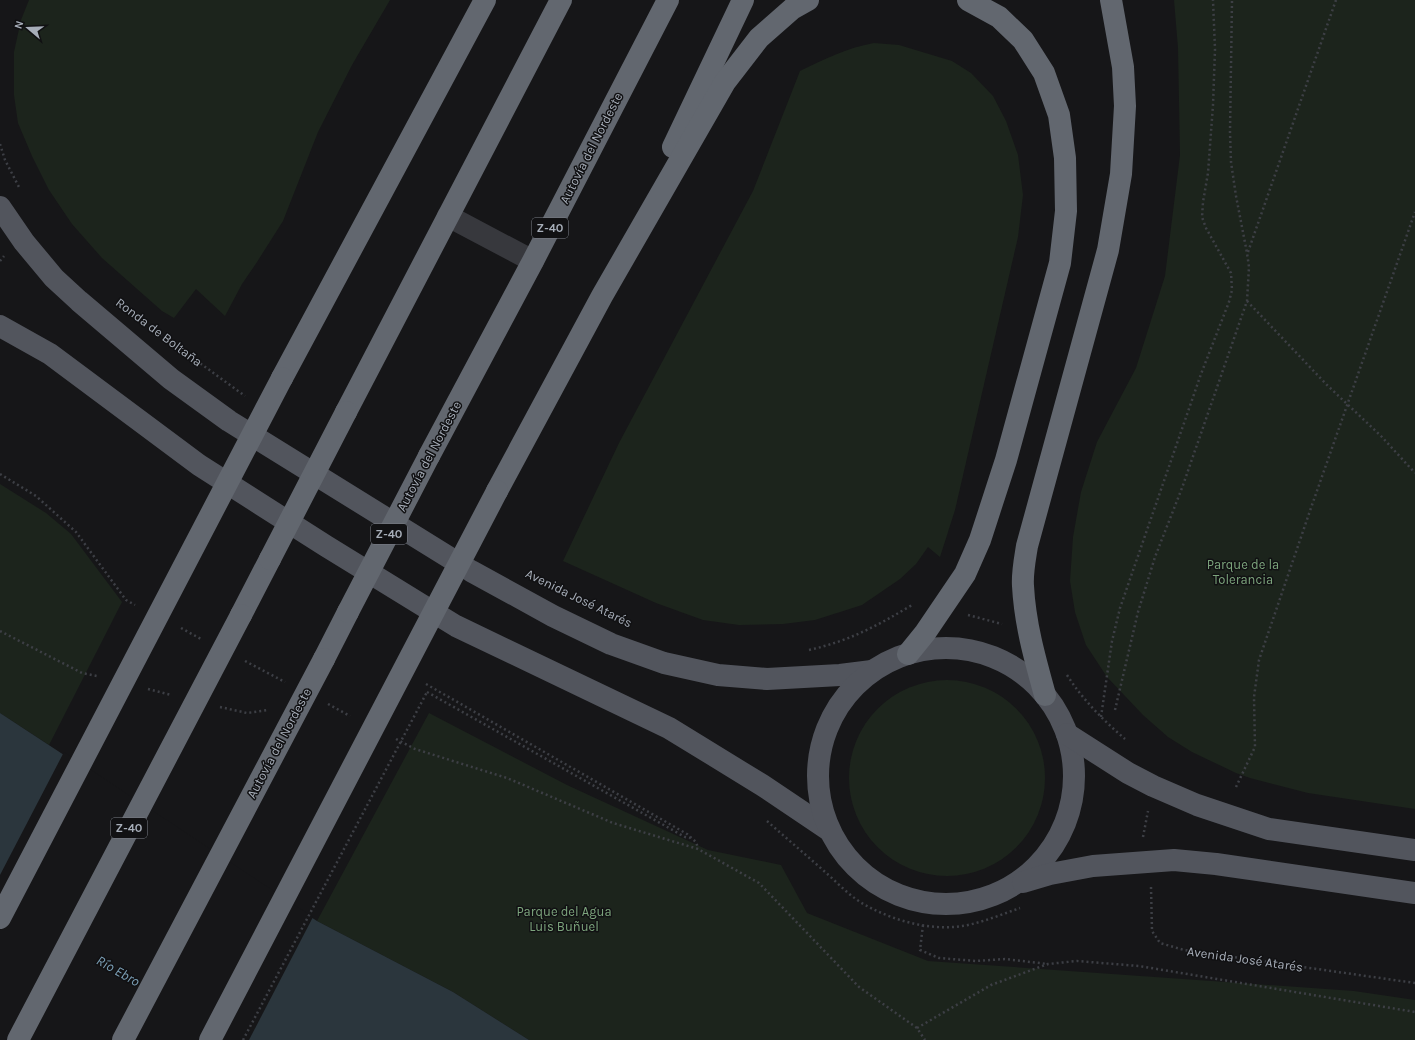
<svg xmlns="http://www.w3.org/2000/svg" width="1415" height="1040" font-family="Karla,sans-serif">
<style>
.green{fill:#1c241c}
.water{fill:#2b363d}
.pier{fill:#161618}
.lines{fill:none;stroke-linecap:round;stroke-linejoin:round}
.path{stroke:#3d3f45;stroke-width:2.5;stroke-dasharray:2 3;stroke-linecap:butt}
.minor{stroke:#37383d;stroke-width:22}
.major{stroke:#52555d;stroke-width:22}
.highway{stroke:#62676f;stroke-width:22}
.path-bridge{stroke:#3d3f45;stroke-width:2.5;stroke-dasharray:2 3;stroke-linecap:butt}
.highway-bridge{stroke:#62676f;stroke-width:22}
.labels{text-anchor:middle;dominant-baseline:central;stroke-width:3;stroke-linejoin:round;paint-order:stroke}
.shield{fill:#111113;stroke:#7a7f87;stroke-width:1}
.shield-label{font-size:12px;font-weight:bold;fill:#a7aeb9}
.street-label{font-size:13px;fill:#a7aeb9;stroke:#111113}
.park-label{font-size:13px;fill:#7da57d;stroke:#111113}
.water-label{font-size:14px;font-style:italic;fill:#7ca0b7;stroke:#111113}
</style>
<rect width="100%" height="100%" fill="#161618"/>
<g class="green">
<path d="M29 0H390L352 65 318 132 283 221 257 262 242 284 225 316 196 289 174 318 162 311 102 258 72 224 49 190 32 156 18 123 14 95V52L21 20Z"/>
<path d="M1174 0H1415V809L1308 793 1250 778 1236 773 1192 752 1168 737 1143 715 1107 677 1086 645 1075 612 1070 581 1073 537 1081 492 1097 442 1136 368 1165 276 1180 155 1178 48Z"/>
<path d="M874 43 899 45 952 61 971 73 993 96 1006 121 1018 155 1023 195 1018 237 955 510 940 557 928 547 916 564 900 579 862 605 815 620 783 624 739 625 703 620 656 603 563 561 619 443 753 191 800 71C825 59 846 48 874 43Z"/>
<path d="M0 484 46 513 71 534 122 602 49 745 0 713Z"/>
<circle cx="947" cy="778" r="98"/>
<path d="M429 713 567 785 708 850 781 865 807 913 928 961 1354 991 1415 1000V1040H529L453 992 317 921Z"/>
</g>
<path class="water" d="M0 713 317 921 453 992 529 1040H0Z"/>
<path class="pier" d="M64 752 313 917 249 1040H0V875Z"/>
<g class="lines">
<g class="path">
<path d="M0 144 5 160 20 189"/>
<path d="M1248 252 1336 0"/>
<path d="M0 261 4 256"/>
<path d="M1247 301 1327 385 1381 436 1415 473"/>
<path d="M160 334 245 396"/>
<path d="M0 474 36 496 76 532 126 600 135 605"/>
<path d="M968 615 1002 624"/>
<path d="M181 628 201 639"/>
<path d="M0 631 82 673 97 676"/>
<path d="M809 650C849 641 877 626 912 605"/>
<path d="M245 661 285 682"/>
<path d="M1067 675C1083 700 1103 720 1125 739"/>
<path d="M426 684 687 834 696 842 698 848"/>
<path d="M148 689 171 695"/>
<path d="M427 692 685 837 690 838"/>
<path d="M328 704 350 716"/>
<path d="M220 707 247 713 268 710"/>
<path d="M1115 710 1138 612 1147 583 1155 557 1182 488 1247 301 1249 267 1247 253 1236 196 1231 162 1230 132 1232 0"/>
<path d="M1101 717 1112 641 1120 608 1201 374 1229 302 1232 290 1231 273 1206 228 1202 217 1203 202 1208 173 1213 105 1215 49 1213 0"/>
<path d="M396 739 415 749 507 778 613 823 698 849 759 883 859 987 917 1028 925 1040"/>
<path d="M1236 787 1255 747 1254 697 1259 660 1312 505 1415 212"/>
<path d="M767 821C786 838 805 854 824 871 838 883 851 898 867 906 897 922 934 932 968 925 986 921 1003 914 1020 908"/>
<path d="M1143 837 1148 811"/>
<path d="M1151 887 1152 931 1160 943 1184 950 1415 983"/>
<path d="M923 925 920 950 939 958 976 961 1005 959 1048 964"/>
<path d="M917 1028 991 985 1048 964 1077 961 1139 966 1415 1012"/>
</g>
<path class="minor" d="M448 216 533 261"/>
<g class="major">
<path d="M0 207 24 242 54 278 79 301 171 379 229 421 471 571 553 616 611 644 664 663 718 675 767 679 840 675 872 671"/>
<path d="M0 326 50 354 199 465 326 546 456 626 669 728 762 785 829 830"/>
<circle cx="946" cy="776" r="128"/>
<path d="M1067 734 1128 773 1153 786 1197 805 1269 829 1415 850"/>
<path d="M1023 882 1050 874 1093 866 1174 860 1216 864 1415 893"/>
</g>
<g class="highway">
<path d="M673 147 743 0"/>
<path d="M282 378 485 0"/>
<path d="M346 412 561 0"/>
<path d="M429 456 533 261 668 0"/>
<path d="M497 491 602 296 725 82 759 38 792 9 808 0"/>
<path d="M241 615 270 559"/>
<path d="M908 654 925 633 965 574 980 540 1006 460 1060 263 1066 211 1065 158 1059 115 1044 73 1023 40 999 17 968 0"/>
<path d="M324 659 348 612"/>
<path d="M1045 695C1035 659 1025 624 1023 586 1022 573 1025 559 1027 546L1108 250 1121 174 1125 106 1123 67 1111 0"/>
</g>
<path class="path-bridge" d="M243 1040 427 692"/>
<g class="highway-bridge">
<path d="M270 559 346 412"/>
<path d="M348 612 429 456"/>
<path d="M0 918 282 378"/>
<path d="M18 1040 241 615"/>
<path d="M123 1040 324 659"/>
<path d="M210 1040 497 491"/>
</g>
</g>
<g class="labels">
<g class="shield">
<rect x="532" y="218" width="36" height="20" rx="3"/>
<rect x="371" y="524" width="36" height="20" rx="3"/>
<rect x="111" y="818" width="36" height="20" rx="3"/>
</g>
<g class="shield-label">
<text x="550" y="228">Z-40</text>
<text x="389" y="534">Z-40</text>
<text x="129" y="828">Z-40</text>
</g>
<g class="street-label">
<text transform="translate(591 148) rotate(-63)">Autovía del Nordeste</text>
<text transform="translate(159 332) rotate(37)">Ronda de Boltaña</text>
<text transform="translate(429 456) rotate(-62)">Autovía del Nordeste</text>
<text transform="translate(579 598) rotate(26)">Avenida José Atarés</text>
<text transform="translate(279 743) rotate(-62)">Autovía del Nordeste</text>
<text transform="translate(1245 959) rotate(8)">Avenida José Atarés</text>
</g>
<g class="park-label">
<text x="1243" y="564">Parque de la<tspan x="1243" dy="15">Tolerancia</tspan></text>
<text x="564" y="911">Parque del Agua<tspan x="564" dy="15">Luis Buñuel</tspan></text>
</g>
<g class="water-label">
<text transform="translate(118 971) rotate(30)">Río Ebro</text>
</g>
</g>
<g transform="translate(28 28) rotate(289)" stroke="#111113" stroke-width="3" paint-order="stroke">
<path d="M0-3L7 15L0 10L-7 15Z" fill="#a7aeb9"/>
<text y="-6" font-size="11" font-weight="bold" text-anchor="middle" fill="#a7aeb9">N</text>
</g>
</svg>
